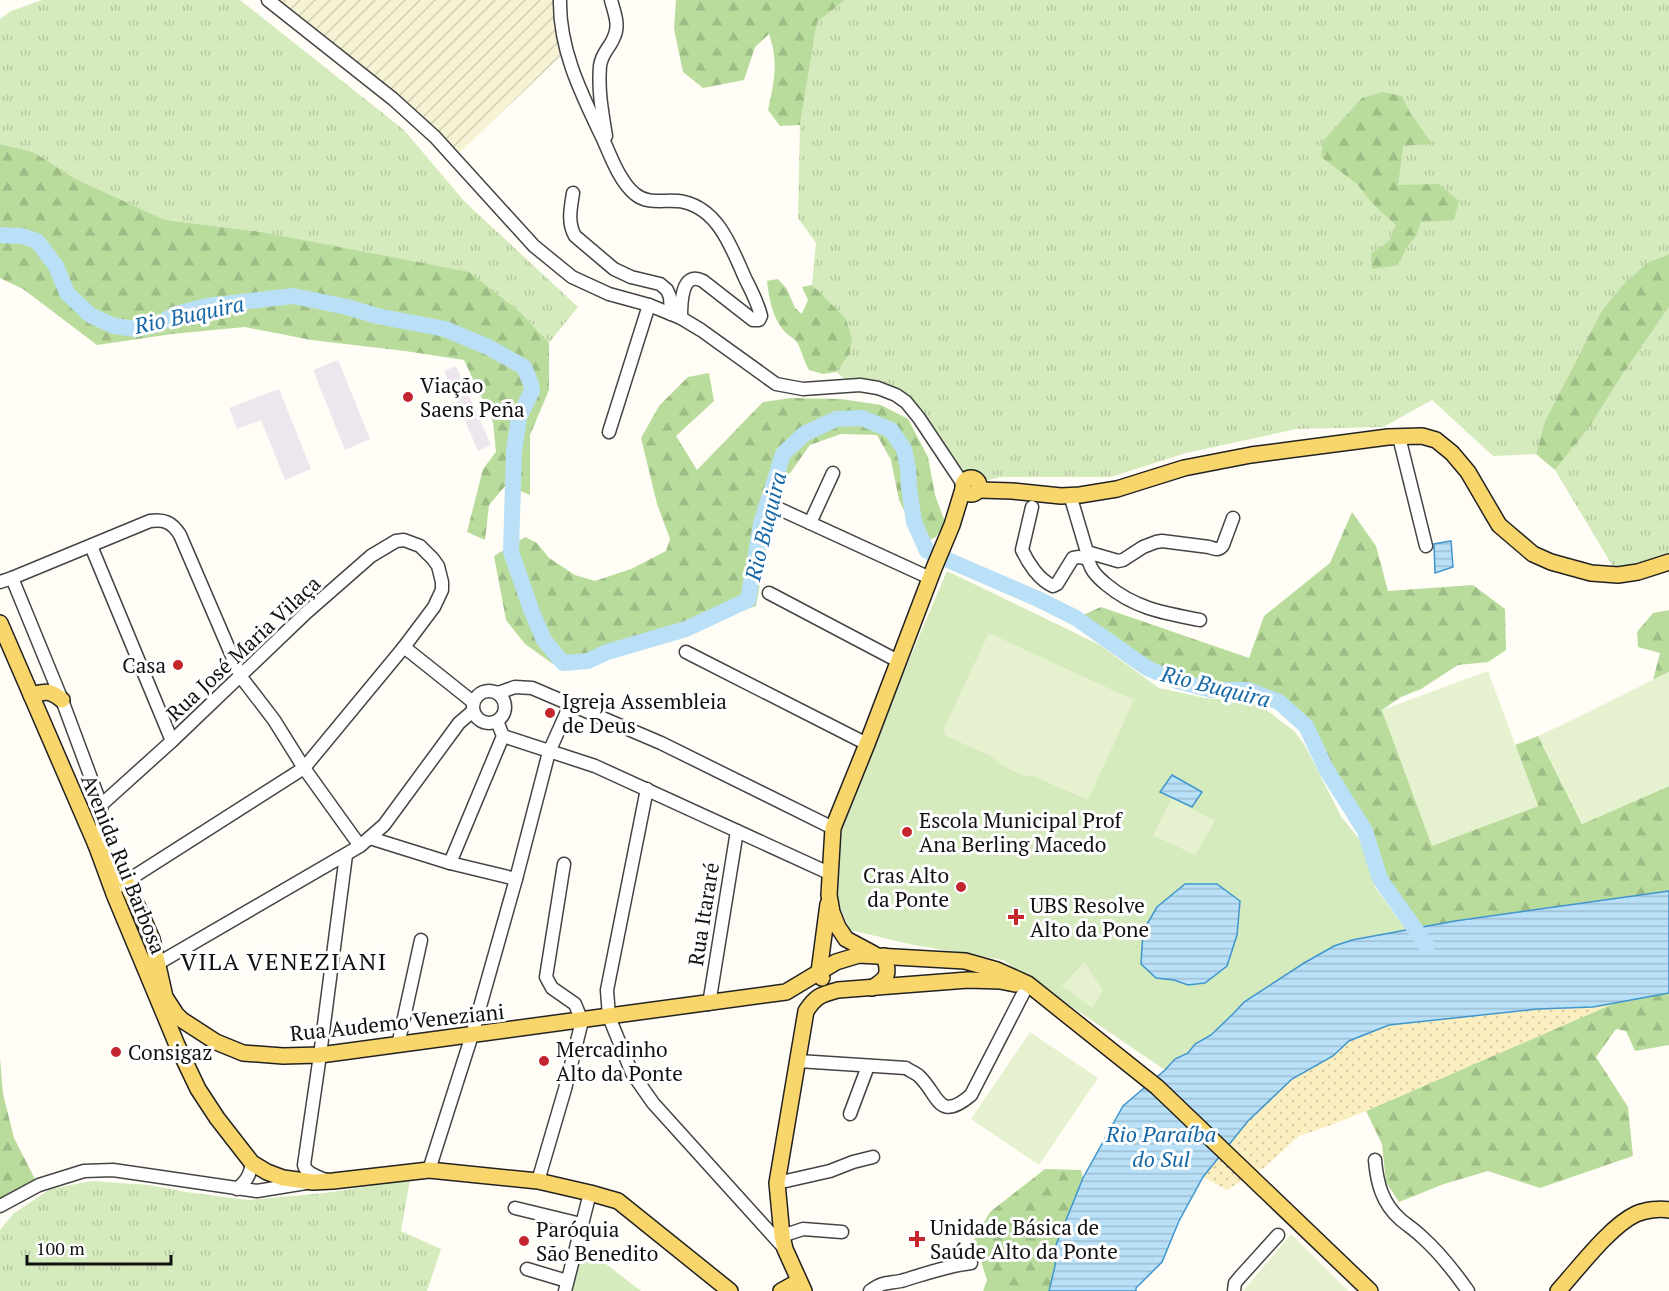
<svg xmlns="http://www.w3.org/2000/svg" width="1669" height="1291" font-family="'PT Serif',serif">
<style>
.industrial{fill:#eee6ef}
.farmland{fill:url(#farmland-furrows)}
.grass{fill:url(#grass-tufts)}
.forest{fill:url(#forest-firs)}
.sand{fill:url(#sand-dots)}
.park{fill:#d5ebbd}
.pitch{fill:#e6f2cf}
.water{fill:url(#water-rules);stroke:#3f96cf;stroke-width:1.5}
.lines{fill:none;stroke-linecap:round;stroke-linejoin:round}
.river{stroke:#b9e0f7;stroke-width:16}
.minor-casing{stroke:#444;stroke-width:15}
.major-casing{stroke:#222;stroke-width:18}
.minor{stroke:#fff;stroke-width:12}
.major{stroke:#f9d66b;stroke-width:15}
.poi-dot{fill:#c4262e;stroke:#fff;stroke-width:2}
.labels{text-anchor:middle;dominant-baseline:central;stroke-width:6;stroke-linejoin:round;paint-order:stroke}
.poi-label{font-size:21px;fill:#111;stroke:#fff;text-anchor:start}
.street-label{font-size:21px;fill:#111;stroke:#fff}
.water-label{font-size:22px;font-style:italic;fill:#1768a6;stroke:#fff}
.quarter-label{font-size:24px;letter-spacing:1.5px;fill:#111;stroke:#fff}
</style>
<defs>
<pattern id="farmland-furrows" width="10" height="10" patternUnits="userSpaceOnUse" patternTransform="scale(1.5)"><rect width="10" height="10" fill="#f6f3d4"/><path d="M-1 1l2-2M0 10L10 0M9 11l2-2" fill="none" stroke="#d2cfb5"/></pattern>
<pattern id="grass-tufts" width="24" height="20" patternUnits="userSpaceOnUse" patternTransform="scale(1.5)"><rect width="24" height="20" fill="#d5ebbd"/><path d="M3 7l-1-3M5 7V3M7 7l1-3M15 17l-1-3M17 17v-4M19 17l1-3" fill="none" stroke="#b6c8a1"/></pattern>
<pattern id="forest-firs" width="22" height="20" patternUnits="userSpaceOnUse" patternTransform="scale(1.5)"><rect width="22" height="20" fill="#b9dc9c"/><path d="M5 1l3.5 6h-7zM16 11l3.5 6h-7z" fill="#9ebc85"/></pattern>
<pattern id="sand-dots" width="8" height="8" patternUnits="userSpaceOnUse" patternTransform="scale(1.5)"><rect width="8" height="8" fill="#fbeec1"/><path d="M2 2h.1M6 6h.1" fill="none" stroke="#d6cba5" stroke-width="1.8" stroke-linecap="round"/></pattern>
<pattern id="water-rules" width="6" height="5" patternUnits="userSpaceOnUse" patternTransform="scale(1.5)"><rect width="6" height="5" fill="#b9e0f7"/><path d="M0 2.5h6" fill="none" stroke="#9ebfd3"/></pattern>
</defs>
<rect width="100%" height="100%" fill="#fffdf5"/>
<g class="industrial">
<path d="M338 360 370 439 345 450 313 370Z"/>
<path d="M456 366 491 445 478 451 444 371Z"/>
<path d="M279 389 311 469 285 480 261 420 237 429 229 408Z"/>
</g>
<path class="farmland" d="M267 0H564L567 50 454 158Z"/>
<g class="grass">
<path d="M42 0H240L404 130 464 201 578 307 549 343 520 312 469 273 262 232 165 220 74 178 33 152 0 144V19L11 11Z"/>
<path d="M845 0H1669V254L1647 263 1601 312 1545 421 1536 454 1493 456 1432 400 1383 427 1297 429 1186 453 1111 477H1001L980 482 971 478 944 457 919 418 878 388 852 385 836 372 849 355 821 295 812 285 816 243 798 218 800 125 817 22Z"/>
<path d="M1669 307V562L1618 575 1555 470 1590 426 1622 375Z"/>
<path d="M410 1180 401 1231 441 1249 427 1291H0V1230L13 1214 50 1189 92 1181 149 1185 186 1192 248 1200 325 1193Z"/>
</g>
<g class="forest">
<path d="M676 0H845L817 22 800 125 780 126 768 110C774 82 779 63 769 34L755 47 744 80 703 88 683 72 674 29Z"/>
<path d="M1383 92 1402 96 1409 111 1432 144 1403 146 1398 185 1439 184 1459 201 1454 220 1421 222 1416 236 1406 248 1401 260 1394 266 1372 269 1371 254 1389 241 1396 225 1374 205 1357 184 1321 157 1323 141 1362 98Z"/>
<path d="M0 144 33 152 74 178 165 220 262 232 469 272 520 312 549 343V390L530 435V495L506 485 489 505 485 540 467 532 483 469 496 452 493 422 464 360 405 351 311 340 245 327 172 334 97 345 23 289 0 278Z"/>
<path d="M1669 254V307L1622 375 1590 426 1555 470 1536 454 1545 421 1601 312 1622 286 1647 263Z"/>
<path d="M778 279 787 289 795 308 802 314 808 300 802 287 812 285 846 319 852 339 849 355 836 372 823 374 809 370C804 361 802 352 798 344 795 338 788 336 784 331 772 317 769 298 767 281Z"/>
<path d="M709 373 714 401 676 436 697 470 763 402 791 398 841 399 881 405 908 419 928 457 935 495 945 522 936 537 918 545 913 529 899 500 891 460 877 435 841 434 810 445 778 490 772 512 756 606 724 617 680 636 584 666 553 664 525 644 506 620 494 556 525 537 537 543 549 558 575 575 595 581 631 569 666 551 670 539 657 504 641 438 659 406 688 377Z"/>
<path d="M1352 512 1376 546 1388 591 1473 585 1505 609 1506 650 1488 662 1458 665 1421 689 1401 697 1382 710 1432 845 1538 806 1515 745 1538 736 1582 824 1669 786V891L1455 921 1416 928 1380 879 1365 831 1326 769 1306 726 1279 702 1248 690H1212L1177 681 1147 668 1076 618 1101 607 1249 658 1264 616 1330 563Z"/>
<path d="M1669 610V672L1653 680 1660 653 1638 647 1637 632 1653 613Z"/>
<path d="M1669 993V1045L1635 1051 1626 1031 1616 1029 1596 1057 1628 1107 1633 1156 1540 1188 1488 1171 1444 1184 1399 1202 1386 1182 1382 1144 1366 1111 1617 1002Z"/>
<path d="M0 1058 3 1094 14 1138 37 1183 0 1206Z"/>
<path d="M1045 1169 1081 1170 1083 1178 1056 1245 1055 1266 1049 1291H983L987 1280 974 1240 990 1212Z"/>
</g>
<path class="sand" d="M1617 1002 1366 1111 1331 1125 1299 1136 1265 1167 1227 1190 1203 1177 1248 1121 1292 1079 1333 1056 1349 1042 1389 1025 1538 1009 1593 1007Z"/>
<g class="park">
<path d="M947 571 1100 645 1159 688 1205 698 1256 702 1294 731 1304 744 1342 818 1361 841 1375 887 1406 930 1352 940 1321 953 1244 1002 1233 1014 1211 1035 1195 1044 1188 1053 1175 1059 1165 1070 1003 960 914 945 850 930 835 895 837 829Z"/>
<path d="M584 1247 641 1291H570Z"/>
</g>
<g class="pitch">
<path d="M989 633 1134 700 1088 800 1033 776 1021 775 1001 765 991 756 946 736 943 730Z"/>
<path d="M1488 671 1538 806 1432 846 1382 710Z"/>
<path d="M1669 672V786L1582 824 1538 736 1587 713Z"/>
<path d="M1172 798 1215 821 1195 855 1153 835Z"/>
<path d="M1084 962 1103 990 1092 1008 1062 986Z"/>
<path d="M1030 1032 1098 1078 1039 1165 971 1119Z"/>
<path d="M1291 1234 1348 1291H1243Z"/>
</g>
<g class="water">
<path d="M1451 541 1453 567 1435 573 1434 544Z"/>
<path d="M1172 775 1202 792 1192 807 1160 792Z"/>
<path d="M1185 884H1217L1240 901 1237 935 1227 966 1205 983 1188 985 1174 980 1156 978 1141 964 1143 931 1157 907Z"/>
<path d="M1669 891V993L1593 1007 1538 1009 1389 1025 1349 1041 1333 1056 1292 1079 1248 1121 1203 1177 1179 1221 1162 1262 1136 1288V1291H1049L1055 1266 1056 1245 1083 1178 1123 1106 1165 1070 1175 1059 1188 1053 1195 1044 1211 1035 1233 1014 1244 1002 1304 963 1334 946 1352 940 1455 921Z"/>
</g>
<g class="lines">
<path class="river" d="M0 235 22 236 37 241 56 266 67 293 90 315 114 326 136 329 156 325 176 314 207 306 293 296 347 307 377 316 445 329 488 347 524 367 531 384 532 391 519 417 514 452 511 552 532 612 544 640 563 663 588 661 607 652 686 629 748 600 761 524 783 454 804 434 836 419 862 418 891 430 904 449 908 468 909 487 914 522 927 551 1038 599 1076 618 1147 668 1177 681 1212 690H1248L1279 702 1306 726 1326 769 1365 831 1380 879 1427 946"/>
<defs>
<g id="minor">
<path d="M268 0 393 99 435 137 534 246 572 277 609 294 649 305 681 318 701 330 776 384 803 389 860 385 878 388 896 395 906 402 919 418 963 484"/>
<path d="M560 0C559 50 582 95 603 139 611 157 620 182 635 194 649 206 668 198 684 202 719 210 732 249 745 278 751 290 758 303 761 316L759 320H753L703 281C681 270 681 304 681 318"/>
<path d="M606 136C602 111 598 91 600 66 602 52 610 48 614 37 620 25 614 12 611 0"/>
<path d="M573 193C571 207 567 222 575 236L614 269 631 277 660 284 667 290 670 297 671 314"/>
<path d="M609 432 649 305"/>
<path d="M1399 437 1426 546"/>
<path d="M1070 495 1087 552 1118 561 1123 560 1143 547 1156 542 1162 541 1209 547C1215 549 1219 551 1223 545L1233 518"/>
<path d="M773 506 930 578"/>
<path d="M1032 507 1022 550C1028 563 1039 580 1053 586L1057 584 1073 558 1079 557 1088 559"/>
<path d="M810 523 833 473"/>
<path d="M91 546 172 741"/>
<path d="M1088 554C1088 568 1096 576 1107 585 1136 609 1165 613 1200 620"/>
<path d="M12 578 62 700 101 805 102 828 96 845"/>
<path d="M0 582 12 578 150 521C164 519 172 522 180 535L241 677 274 720 304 768 360 846"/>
<path d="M769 593 898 661"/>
<path d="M404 647 473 702"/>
<path d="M686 652 867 744"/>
<circle cx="489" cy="707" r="16"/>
<path d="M498 693 515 687 532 688 661 743 833 828"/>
<path d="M503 736 595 766 831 874"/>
<path d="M647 789 607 990 609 1017 632 1073 653 1103 784 1248"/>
<path d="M101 805 172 741 307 612 371 556 396 541 404 540 420 546 433 559 438 566 442 582V590L434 607 404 647 304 768 119 886"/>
<path d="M370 838 450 863 516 879"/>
<path d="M450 863 503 736 497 721"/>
<path d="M157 964 360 846 384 825 459 723 473 711"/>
<path d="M709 1004 737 831"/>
<path d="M398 1045 421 940"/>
<path d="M798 1061 906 1068C910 1071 916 1073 919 1076 939 1095 938 1123 971 1095L1028 984"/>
<path d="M850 1114 868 1066"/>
<path d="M1375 1160C1377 1183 1382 1203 1400 1219 1407 1225 1415 1230 1422 1237 1440 1253 1454 1271 1468 1291"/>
<path d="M429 1170 472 1035 516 879 549 752 570 705"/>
<path d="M326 1180C318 1177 306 1174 304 1165L320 1055 346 855"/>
<path d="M538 1181 565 1089 582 1021 575 1004 552 988 546 977 564 864"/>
<path d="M777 1183 830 1171 853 1162 873 1157"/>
<path d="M237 1189C246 1181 250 1176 252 1163"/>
<path d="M0 1206 39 1185 84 1171 113 1170 257 1191 306 1183"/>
<path d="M515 1208 581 1224"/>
<path d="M782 1236 803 1229 842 1232"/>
<path d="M527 1269 567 1281"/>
<path d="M565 1291 590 1193"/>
<path d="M870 1291C884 1281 886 1284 901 1281 925 1274 946 1266 971 1263"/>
<path d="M1234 1291 1235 1283 1240 1277 1278 1235"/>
</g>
<g id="major">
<circle cx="971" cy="486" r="8"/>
<path d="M979 490 1012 491 1061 496 1080 495 1117 489 1184 468 1251 455 1388 437 1422 436 1436 440 1452 453 1468 472 1499 525 1533 554 1551 562 1591 573 1618 575 1638 572 1669 562"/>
<path d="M0 623 96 845 114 894 177 1045 198 1089 217 1118 252 1163 267 1172 283 1178 313 1182 333 1181 429 1170 538 1181 590 1193 618 1201 730 1291"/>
<path d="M31 695C46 691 50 690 62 700"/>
<path d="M96 845 126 882 141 914 152 939 165 997 176 1014 182 1020 216 1042 243 1053 283 1056 320 1055 786 992 836 962 859 955 965 961 997 970 1028 984 1157 1087 1370 1291"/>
<path d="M874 954 846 939 838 927 832 912 829 895 833 828 867 744 934 568 952 525 963 489"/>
<path d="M822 978 819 972 828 904"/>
<path d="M872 988C888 978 890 974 884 956"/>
<path d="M781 1291 799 1281"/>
<path d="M804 1291 785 1249 782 1236 777 1183 806 1011C816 996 820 995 838 990L968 980 1000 981 1015 984"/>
<path d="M1558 1291C1578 1269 1610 1226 1636 1214 1645 1210 1660 1208 1669 1210"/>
</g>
</defs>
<use href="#minor" class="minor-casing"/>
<use href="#major" class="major-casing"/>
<use href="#minor" class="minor"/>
<use href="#major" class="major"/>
</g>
<g class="poi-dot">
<circle cx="408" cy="397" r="6"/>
<circle cx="178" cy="665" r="6"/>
<circle cx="550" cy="713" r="6"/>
<circle cx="907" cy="832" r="6"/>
<circle cx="961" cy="887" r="6"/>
<path d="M1013 908h6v6h6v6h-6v6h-6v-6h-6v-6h6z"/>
<circle cx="116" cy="1052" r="6"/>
<circle cx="544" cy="1061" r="6"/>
<path d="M914 1230h6v6h6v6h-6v6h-6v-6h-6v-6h6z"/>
<circle cx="524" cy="1241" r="6"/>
</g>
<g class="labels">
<g class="poi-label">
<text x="420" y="385">Viação<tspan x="420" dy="24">Saens Peña</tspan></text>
<text x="166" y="665" text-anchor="end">Casa</text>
<text x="562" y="701">Igreja Assembleia<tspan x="562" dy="24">de Deus</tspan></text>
<text x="919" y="820">Escola Municipal Prof<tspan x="919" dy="24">Ana Berling Macedo</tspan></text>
<text x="949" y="875" text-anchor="end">Cras Alto<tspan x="949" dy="24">da Ponte</tspan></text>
<text x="1030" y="905">UBS Resolve<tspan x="1030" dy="24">Alto da Pone</tspan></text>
<text x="556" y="1049">Mercadinho<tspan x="556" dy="24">Alto da Ponte</tspan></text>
<text x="128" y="1052">Consigaz</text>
<text x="930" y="1227">Unidade Básica de<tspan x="930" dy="24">Saúde Alto da Ponte</tspan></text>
<text x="536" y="1229">Paróquia<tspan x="536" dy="24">São Benedito</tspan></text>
</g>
<g class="street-label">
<text transform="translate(243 648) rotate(-43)">Rua José Maria Vilaça</text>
<text transform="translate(124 864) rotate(68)">Avenida Rui Barbosa</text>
<text transform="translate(703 914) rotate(-81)">Rua Itararé</text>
<text transform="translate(397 1022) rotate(-6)">Rua Audemo Veneziani</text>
</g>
<g class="water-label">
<text transform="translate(189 314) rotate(-12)">Rio Buquira</text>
<text transform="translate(765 526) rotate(-76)">Rio Buquira</text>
<text transform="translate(1216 686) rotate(14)">Rio Buquira</text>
<text x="1161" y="1133">Rio Paraíba<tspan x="1161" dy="25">do Sul</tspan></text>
</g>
<g class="quarter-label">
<text x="284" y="961">VILA VENEZIANI</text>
</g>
</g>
<path d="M27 1255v9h144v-9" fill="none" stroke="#111111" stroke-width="3"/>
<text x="36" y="1255" font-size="18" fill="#111111" stroke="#ffffff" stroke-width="4.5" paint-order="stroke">100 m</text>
</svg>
